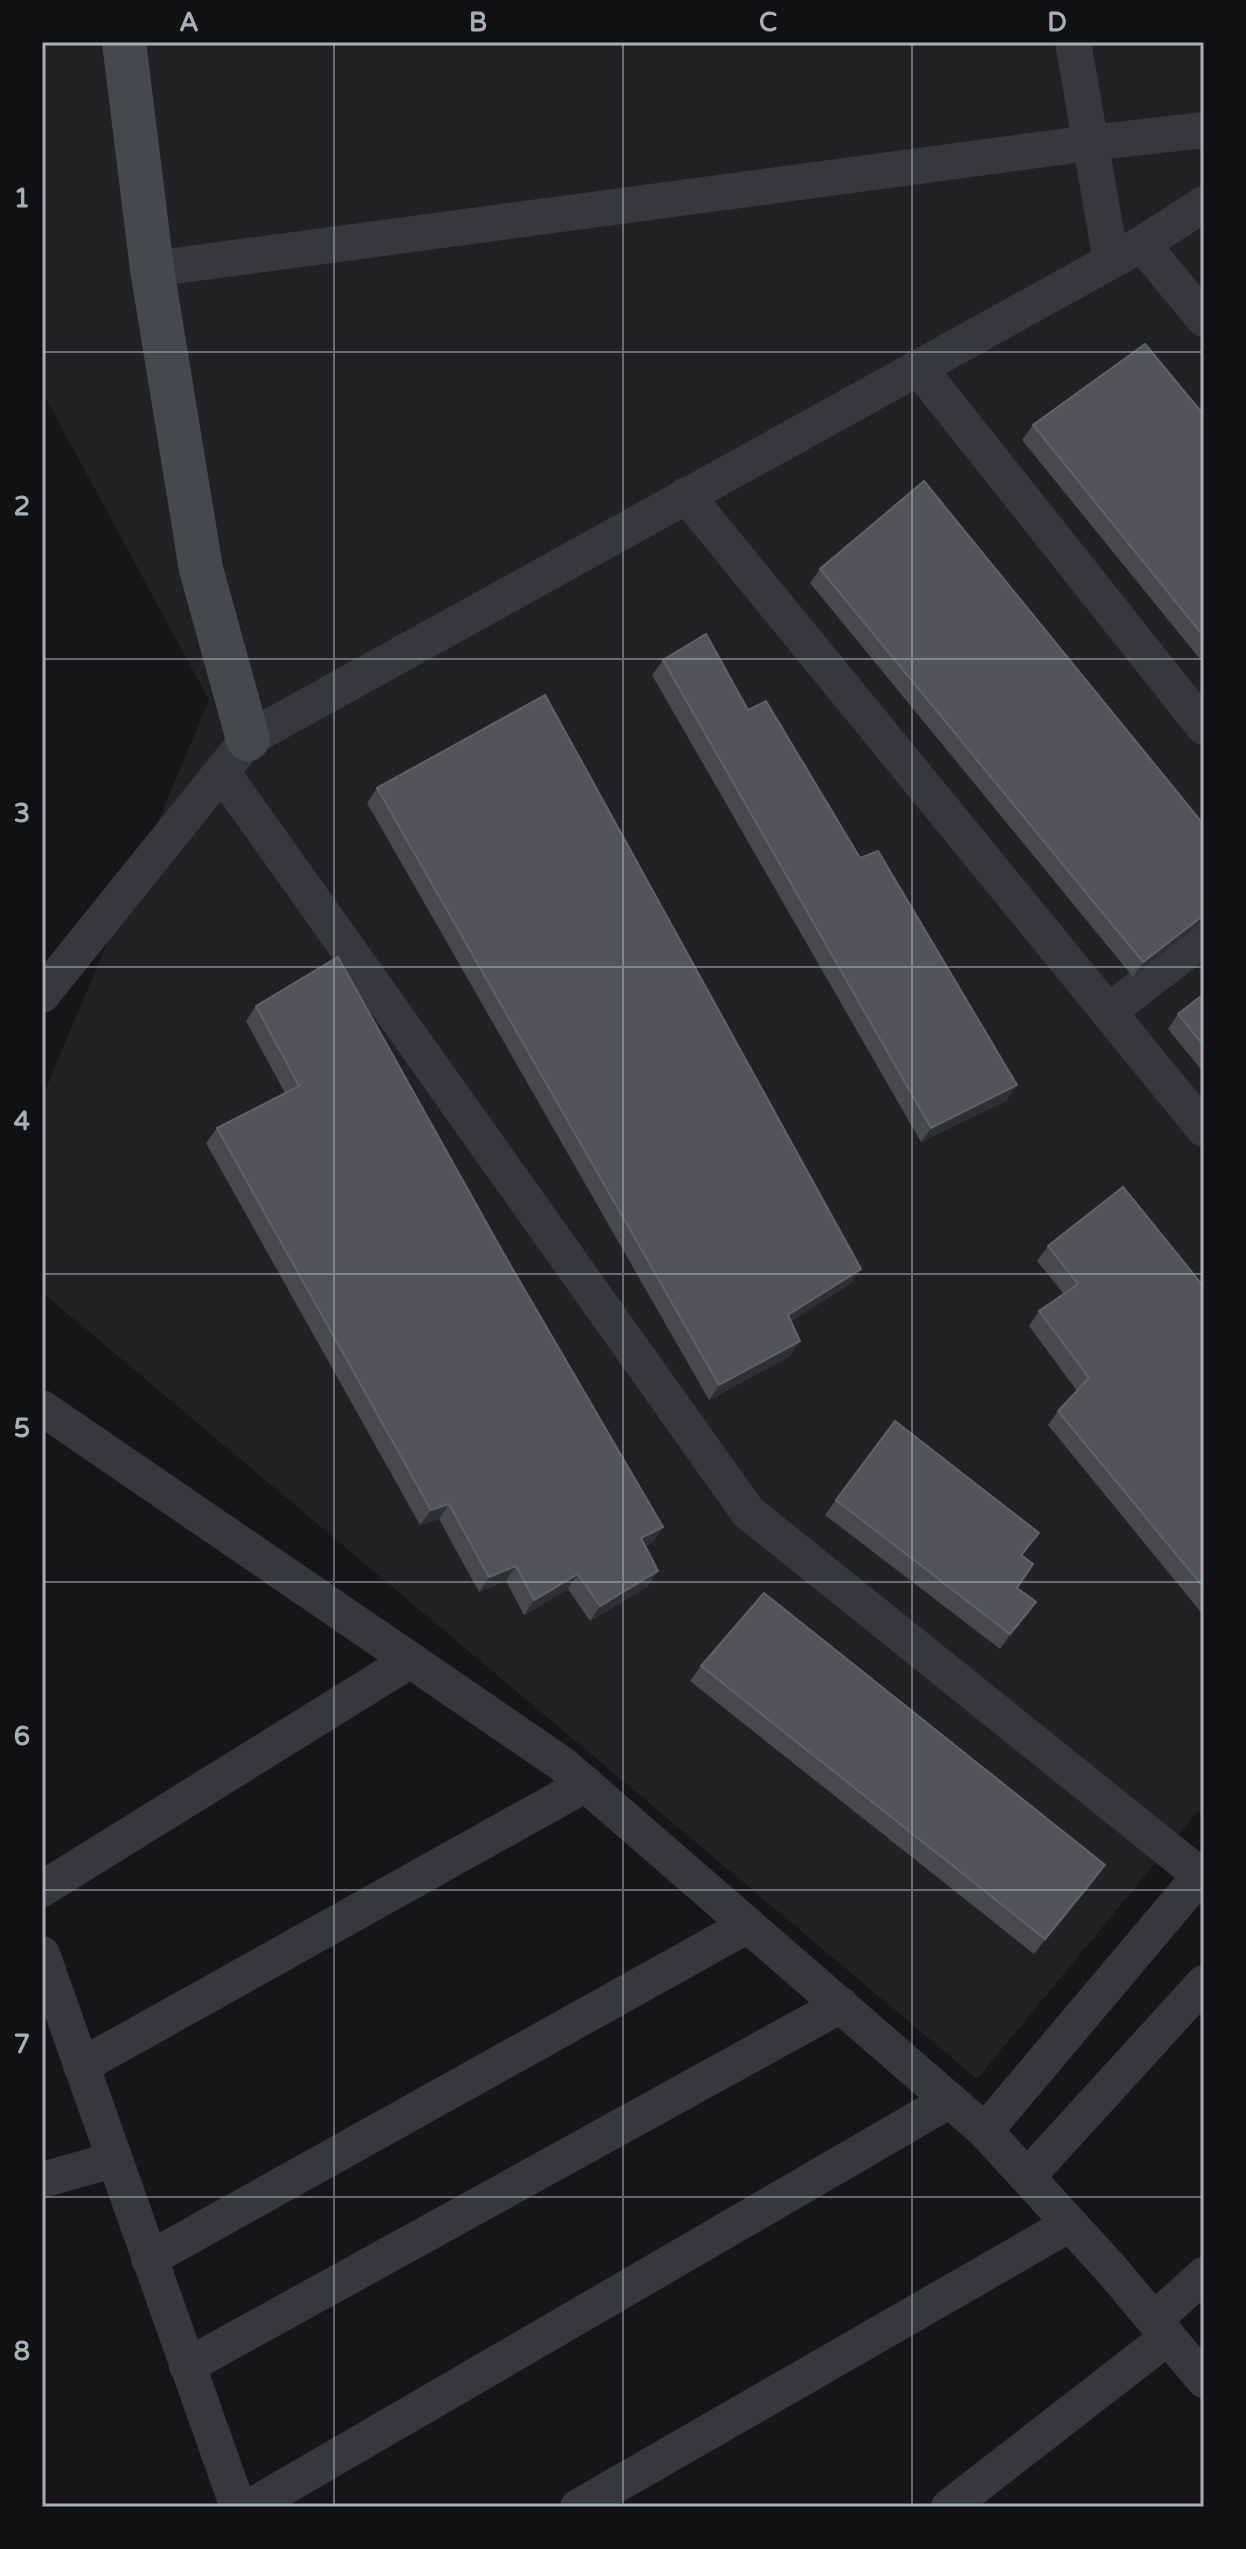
<svg xmlns="http://www.w3.org/2000/svg" width="1246" height="2549" font-family="'Varela Round',sans-serif">
<style>
.built{fill:#222225}
.lines{fill:none;stroke-linecap:round;stroke-linejoin:round}
.street{stroke:#37383d;stroke-width:36}
.secondary{stroke:#45484d;stroke-width:44}
.wall{fill:#47494d}
.shaded-wall{fill:#2f3033}
.building{fill:#525459;stroke:#5f6268;stroke-width:2}
.grid{fill:none;stroke:#a7afb8;stroke-width:2;stroke-opacity:0.55}
.neatline{fill:none;stroke:#a7afb8;stroke-width:3}
.grid-label{font-size:26px;text-anchor:middle;font-weight:bold;fill:#a7afb8}
</style>
<rect width="100%" height="100%" fill="#161618"/>
<path class="built" d="M42 42H1204V1815L1198 1811 977 2079 42 1292V1098L209 700 42 391Z"/>
<g class="lines">
<g class="street">
<path d="M1073 42 1111 261"/>
<path d="M1142 244 1204 319"/>
<path d="M152 269 1090 143 1204 130"/>
<path d="M918 367 1204 727"/>
<path d="M686 495 1204 1129"/>
<path d="M222 772 748 1512 1200 1875"/>
<path d="M42 995 248 739 1142 244 1204 204"/>
<path d="M1108 1012 1204 938"/>
<path d="M42 1408 562 1764 985 2131 1112 2270 1204 2380"/>
<path d="M42 1889 411 1660"/>
<path d="M42 1954 238 2507"/>
<path d="M81 2066 586 1784"/>
<path d="M985 2131 1204 1871"/>
<path d="M1027 2177 1204 1983"/>
<path d="M42 2180 113 2160"/>
<path d="M149 2259 748 1925"/>
<path d="M1154 2320 1204 2275"/>
<path d="M187 2366 841 2005"/>
<path d="M250 2507 950 2100"/>
<path d="M578 2507 1070 2224"/>
<path d="M949 2507 1168 2337"/>
</g>
<path class="secondary" d="M124 42 152 269 201 569 248 739"/>
</g>
<g class="wall">
<path d="M1204 415V664L1022 440 1033 425Z"/>
<path d="M820 569 1204 825V921L1133 977 810 583Z"/>
<path d="M663 660 748 710 1007 1100 921 1142 652 675Z"/>
<path d="M377 788 861 1269 850 1284 791 1321 790 1356 709 1400 367 803Z"/>
<path d="M1204 994V1073L1168 1029 1178 1014Z"/>
<path d="M256 1006 505 1256 663 1527 653 1542 645 1546 658 1571 648 1586 590 1621 568 1589 524 1615 506 1581 479 1592 439 1519 420 1525 206 1143 217 1128 285 1093 246 1021Z"/>
<path d="M1048 1246 1204 1287V1616L1048 1425 1058 1411 1077 1391 1029 1326 1039 1311 1064 1294 1037 1261Z"/>
<path d="M836 1500 1028 1548 1022 1556 1017 1588 1036 1602 1000 1649 825 1515Z"/>
<path d="M701 1666 1095 1880 1034 1954 690 1681Z"/>
</g>
<g class="shaded-wall">
<path d="M1204 915V921L1133 977 1143 962Z"/>
<path d="M1017 1085 1007 1100 921 1142 931 1128Z"/>
<path d="M861 1269 850 1284 778 1330 788 1315Z"/>
<path d="M800 1341 790 1356 709 1400 719 1385Z"/>
<path d="M449 1504 439 1519 420 1525 431 1510Z"/>
<path d="M663 1527 653 1542 631 1553 641 1538Z"/>
<path d="M516 1566 506 1581 479 1592 489 1577Z"/>
<path d="M658 1571 648 1586 590 1621 600 1606Z"/>
<path d="M578 1574 568 1589 524 1615 534 1600Z"/>
<path d="M1036 1602 1026 1617 1000 1649 1010 1634Z"/>
<path d="M1105 1865 1095 1880 1034 1954 1045 1939Z"/>
</g>
<g class="building">
<path d="M1145 344 1204 415V637L1033 425Z"/>
<path d="M924 481 1204 825V915L1143 962 820 569Z"/>
<path d="M706 634 748 710 766 701 860 858 878 851 1017 1085 931 1128 663 660Z"/>
<path d="M545 695 861 1269 788 1315 800 1341 719 1385 377 788Z"/>
<path d="M338 957 505 1256 663 1527 641 1538 658 1571 600 1606 578 1574 534 1600 516 1566 489 1577 449 1504 431 1510 217 1128 299 1086 256 1006Z"/>
<path d="M1204 994V1046L1178 1014Z"/>
<path d="M1123 1187 1204 1287V1588L1058 1411 1089 1378 1039 1311 1078 1284 1048 1246Z"/>
<path d="M895 1421 1039 1533 1021 1555 1033 1564 1017 1588 1036 1602 1010 1634 836 1500Z"/>
<path d="M764 1593 1105 1865 1045 1939 701 1666Z"/>
</g>
<path class="grid" d="M334 42V2507M623 42V2507M912 42V2507M42 352H1204M42 659H1204M42 967H1204M42 1274H1204M42 1582H1204M42 1890H1204M42 2197H1204"/>
<rect width="1246" height="2549" fill="none" stroke="#111113" stroke-width="88"/>
<rect x="44" y="44" width="1158" height="2461" class="neatline"/>
<g class="grid-label">
<text x="189" y="31">A</text>
<text x="478" y="31">B</text>
<text x="768" y="31">C</text>
<text x="1057" y="31">D</text>
<text x="22" y="207">1</text>
<text x="22" y="515">2</text>
<text x="22" y="822">3</text>
<text x="22" y="1130">4</text>
<text x="22" y="1437">5</text>
<text x="22" y="1745">6</text>
<text x="22" y="2053">7</text>
<text x="22" y="2360">8</text>
</g>
</svg>
